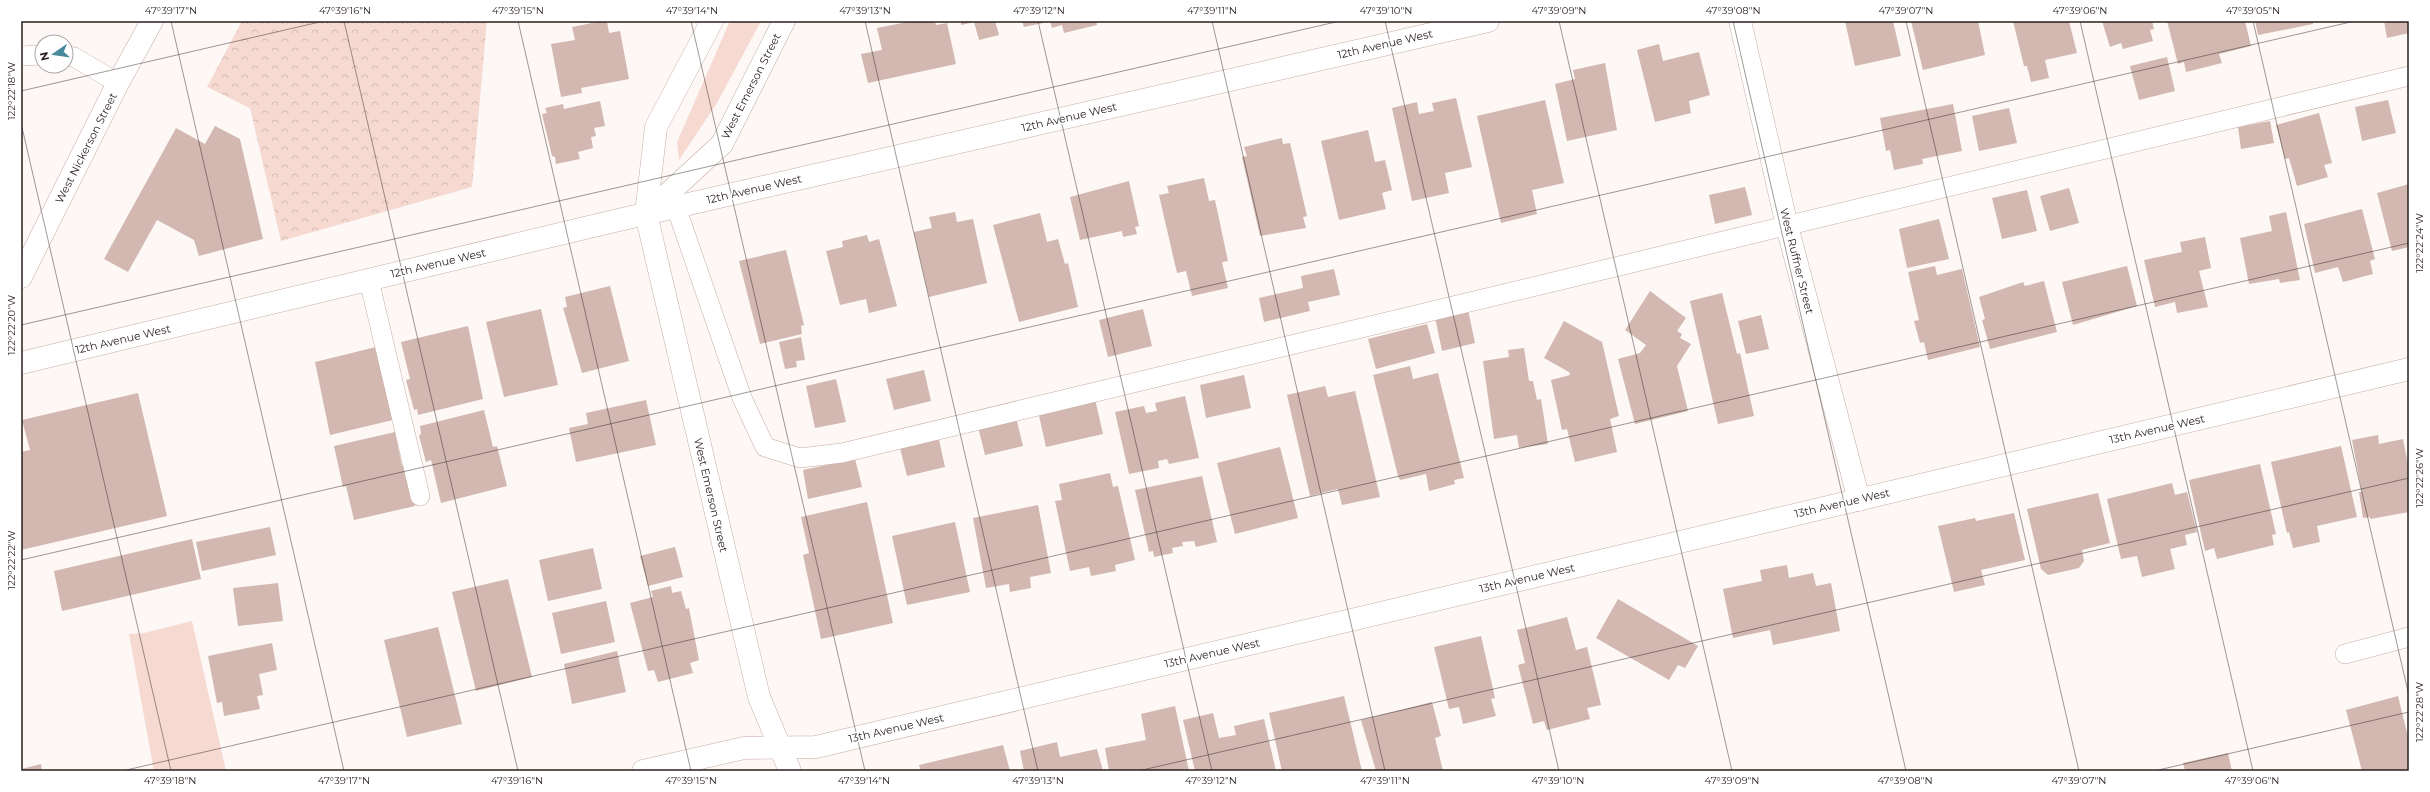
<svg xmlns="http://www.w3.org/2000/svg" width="2430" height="792" font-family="Montserrat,sans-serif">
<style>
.green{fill:#f6dad1}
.forest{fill:url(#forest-crowns)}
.building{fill:#d2b8b0}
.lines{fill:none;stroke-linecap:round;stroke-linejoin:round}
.service-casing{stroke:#c7ada5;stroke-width:20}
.minor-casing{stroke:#c7ada5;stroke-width:23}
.primary-casing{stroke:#c7ada5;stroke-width:23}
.service{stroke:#fff;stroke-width:19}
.minor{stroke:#fff;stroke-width:22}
.primary{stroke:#fff;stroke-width:22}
.ticks{fill:none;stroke:#291f1c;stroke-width:1;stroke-opacity:0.45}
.labels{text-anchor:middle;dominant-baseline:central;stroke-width:3;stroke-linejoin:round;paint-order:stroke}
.street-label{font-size:11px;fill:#291f1c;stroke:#fff}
.neatline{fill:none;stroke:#291f1c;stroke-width:1.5}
.ticks-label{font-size:10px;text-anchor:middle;fill:#291f1c}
</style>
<defs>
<pattern id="forest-crowns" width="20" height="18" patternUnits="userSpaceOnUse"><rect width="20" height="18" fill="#f6dad1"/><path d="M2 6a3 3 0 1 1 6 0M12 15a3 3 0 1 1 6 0" fill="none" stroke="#d3bbb3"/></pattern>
</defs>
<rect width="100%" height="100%" fill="#fdf7f6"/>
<g class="green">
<path d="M730 21H761L717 103 679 160 677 142Z"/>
<path d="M192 621 226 771H154L129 634 144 633Z"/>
</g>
<path class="forest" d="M242 21H487L472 187 281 241 250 108 207 87Z"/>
<g class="building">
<path d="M602 21H607L609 33 620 31 629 79 581 88 582 93 561 97 551 44 575 40 572 27Z"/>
<path d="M912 21H935L936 25 947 23 956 64 868 83 861 54 882 50 877 28Z"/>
<path d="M961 21H995L999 35 979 40 974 22 961 25Z"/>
<path d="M1022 21H1048V22L1024 27Z"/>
<path d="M1050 21H1096L1097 25 1064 33 1062 25 1052 28Z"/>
<path d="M1845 21H1893L1901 56 1855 66Z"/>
<path d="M1911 21H1978L1985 55 1923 70Z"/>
<path d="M2013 21H2069L2077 53 2045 60 2049 78 2031 82 2027 66H2024Z"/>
<path d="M2102 21H2152L2154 29 2150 30 2153 41 2123 49 2121 43 2110 47Z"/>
<path d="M2167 21H2245L2251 46 2219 54 2222 63 2186 72 2184 62 2178 64Z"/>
<path d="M2255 21H2313V24L2258 35Z"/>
<path d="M2384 21H2409V33L2387 38Z"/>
<path d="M1659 44 1663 61 1699 52 1710 95 1689 101 1691 113 1655 122 1637 50Z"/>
<path d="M2167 57 2175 91 2139 100 2130 66Z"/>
<path d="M1605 63 1617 130 1567 141 1555 84 1575 79 1573 70Z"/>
<path d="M1456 98 1472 167 1445 173 1449 193 1412 201 1392 108 1417 102 1419 114 1434 111 1432 103Z"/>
<path d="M1545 100 1564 183 1532 190 1537 214 1501 223 1477 116Z"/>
<path d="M2388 100 2396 133 2362 141 2355 107Z"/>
<path d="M600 101 605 126 594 128 596 136 591 137 593 148 578 152 580 159 556 164 555 157 552 156 542 114 547 113 545 108 563 104 564 109Z"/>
<path d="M1953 104 1962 151 1922 159 1923 164 1894 170 1890 150 1886 151 1880 118Z"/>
<path d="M2009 108 2017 143 1979 151 1972 116Z"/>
<path d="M2319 113 2332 163 2324 165 2328 177 2297 186 2289 158 2285 159 2276 125Z"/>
<path d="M2270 121 2274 143 2241 149 2238 127Z"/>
<path d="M215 126 240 139 263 239 199 256 194 240 157 220 128 272 104 259 176 128 205 144Z"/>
<path d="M1368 130 1375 162 1385 160 1392 190 1382 193 1386 209 1339 220 1321 141Z"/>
<path d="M1282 138 1283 144 1290 143 1307 216 1303 217 1306 228 1260 236 1242 157 1247 156 1244 147Z"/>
<path d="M1204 178 1209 201 1215 200 1228 261 1222 262 1228 288 1192 296 1186 271 1177 273 1159 195 1169 193 1167 186Z"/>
<path d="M1129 181 1139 226 1135 227 1137 234 1123 237 1122 231 1080 240 1070 197Z"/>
<path d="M2409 184V247L2392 251 2377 193Z"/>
<path d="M1745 187 1752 215 1715 224 1709 195Z"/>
<path d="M2069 188 2079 223 2050 231 2040 196Z"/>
<path d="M2027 190 2037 231 2002 239 1992 198Z"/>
<path d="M2362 209 2375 259 2370 261 2373 274 2343 282 2338 267 2315 273 2304 224Z"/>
<path d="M955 212 957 222 973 219 987 283 929 297 914 232 932 228 929 217Z"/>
<path d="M2286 212 2300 280 2280 283 2279 279 2249 284 2240 238 2272 231 2269 216Z"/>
<path d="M1040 213 1047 242 1058 239 1065 264 1068 263 1078 307 1019 322 993 225Z"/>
<path d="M1939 219 1949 259 1907 268 1899 229Z"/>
<path d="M867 235 869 242 879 239 897 306 869 313 866 299 840 305 826 251 843 247 842 241Z"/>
<path d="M2205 237 2211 268 2199 271 2208 307 2177 313 2175 302 2155 307 2144 260 2182 252 2180 242Z"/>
<path d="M786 250 804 325 801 326 802 334 760 344 739 261Z"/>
<path d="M1935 266 1937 275 1962 269 1980 347 1928 360 1924 342 1920 343 1914 321 1919 320 1908 272Z"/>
<path d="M2127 266 2137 306 2073 325 2062 282Z"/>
<path d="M1334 269 1340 295 1308 302 1310 311 1264 322 1259 298 1303 288 1301 276Z"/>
<path d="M2044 281 2057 332 1990 349 1982 320 1985 319 1979 297 2023 282 2025 286Z"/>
<path d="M610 286 629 361 582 373 563 308 567 307 565 297Z"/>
<path d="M1650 291 1686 318 1677 331 1682 334 1680 338 1691 344 1677 366 1688 411 1635 424 1618 359 1640 353 1646 345 1625 330Z"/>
<path d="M1722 293 1737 354 1740 353 1754 416 1718 424 1690 301Z"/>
<path d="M541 309 558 385 504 397 486 322Z"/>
<path d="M1143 309 1152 346 1108 357 1099 320Z"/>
<path d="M1468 310 1475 343 1442 351 1435 317Z"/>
<path d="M1761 315 1769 349 1746 354 1738 321Z"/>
<path d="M1564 321 1602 342 1619 416 1610 419 1617 452 1575 462 1567 429 1562 430 1551 380 1570 375 1569 372 1544 358Z"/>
<path d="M1427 324 1435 353 1376 369 1368 339Z"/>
<path d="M468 326 483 399 418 415 417 409 414 410 406 380 410 379 401 342Z"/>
<path d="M801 337 805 360 796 361 797 367 785 369 779 342Z"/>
<path d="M376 347 393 420 330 435 315 362Z"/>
<path d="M1524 348 1529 381H1533L1537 400 1541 399 1548 444 1519 448 1517 435 1494 439 1483 361 1509 357 1508 350Z"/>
<path d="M1410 366 1413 379 1438 373 1464 478 1454 480 1455 484 1429 491 1426 474 1400 480 1398 476 1373 375Z"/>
<path d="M924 370 931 401 894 410 886 379Z"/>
<path d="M1244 375 1251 408 1206 418 1200 385Z"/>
<path d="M836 379 846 422 815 428 806 386Z"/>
<path d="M1325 386 1328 397 1355 391 1380 497 1342 505 1338 489 1310 496 1287 395Z"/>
<path d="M138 393 167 516 21 550V452L30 450 22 420Z"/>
<path d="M1185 396 1199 458 1169 464 1167 459 1158 461 1159 468 1129 474 1115 412 1144 406 1146 413 1157 411 1155 403Z"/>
<path d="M1095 399 1103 434 1046 447 1038 411Z"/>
<path d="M646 400 656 445 576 462 569 428 588 424 586 413Z"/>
<path d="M484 410 493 447 497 446 507 486 441 503 431 460 426 462 419 436 421 434 420 426Z"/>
<path d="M1015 413 1023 446 985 455 977 423Z"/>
<path d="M395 432 402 466 407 465 415 506 354 520 346 486 343 487 334 446Z"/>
<path d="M938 435 945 467 907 476 899 444Z"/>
<path d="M2378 435 2379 444 2403 439 2409 470V512L2370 519V517L2363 518 2359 492H2362L2352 440Z"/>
<path d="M2341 446 2357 517 2317 526 2320 542 2293 548 2289 532 2287 533 2271 462Z"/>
<path d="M1280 447 1298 518 1235 534 1217 463Z"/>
<path d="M855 459 862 487 808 499 803 470Z"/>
<path d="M2260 464 2276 534 2272 535 2274 545 2217 559 2214 548 2205 551 2189 480Z"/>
<path d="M1110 473 1113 487 1118 486 1135 560 1115 565 1116 571 1091 576 1089 567 1070 571 1055 501 1062 500 1059 484Z"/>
<path d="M1202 476 1217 542 1196 547 1194 541 1182 542 1183 546 1172 548 1173 553 1154 557 1153 551 1149 552 1135 490Z"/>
<path d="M2172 483 2175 495 2187 492 2197 532 2185 535 2187 545 2170 549 2175 569 2142 577 2137 556 2121 559 2107 499Z"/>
<path d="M2098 493 2110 543 2082 550 2084 561 2079 568 2048 575 2041 569 2027 509Z"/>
<path d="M867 502 893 623 821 639 803 555 809 553 801 517Z"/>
<path d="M1038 505 1051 573 1030 577 1031 588 1010 592 1009 584 986 588 973 518Z"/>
<path d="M2014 513 2025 560 1981 570 1985 585 1954 592 1938 526 1975 518 1976 521Z"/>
<path d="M955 522 970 592 907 605 892 536Z"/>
<path d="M270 527 276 555 202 571 196 542Z"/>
<path d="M192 539 201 579 62 611 54 571Z"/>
<path d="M675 547 683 577 648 586 640 556Z"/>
<path d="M593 548 602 589 548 601 539 560Z"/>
<path d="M1787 565 1789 578 1813 573 1816 586 1831 583 1840 631 1773 645 1770 630 1733 638 1723 589 1762 581 1760 570Z"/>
<path d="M508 579 532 677 476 691 452 592Z"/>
<path d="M278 583 283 621 238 626 233 588Z"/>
<path d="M671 586 672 593 681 591 686 609 689 608 699 660 690 663 693 673 658 682 654 670 648 671 630 603 653 597 651 591Z"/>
<path d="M1618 599 1698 646 1685 668 1678 665 1669 680 1596 638Z"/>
<path d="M606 601 615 642 561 654 552 613Z"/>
<path d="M1567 617 1576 650 1587 647 1601 705 1587 708 1590 719 1547 730 1544 721 1533 724 1518 665 1525 663 1517 630Z"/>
<path d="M438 627 462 724 407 737 384 640Z"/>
<path d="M1481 636 1495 698 1491 699 1496 716 1463 724 1459 707 1449 709 1434 647Z"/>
<path d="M272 643 277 670 259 674 263 695 257 696 260 709 224 716 222 702 217 703 208 656Z"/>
<path d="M617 651 626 692 572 704 564 664Z"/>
<path d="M1344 696 1362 771H1282L1269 713Z"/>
<path d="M2398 696 2409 741V771H2362L2346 710Z"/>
<path d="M1432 702 1441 736 1435 738 1443 771H1376L1361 720Z"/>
<path d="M1175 706 1189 771H1109L1105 748 1146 740 1141 714Z"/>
<path d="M1213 713 1219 738 1236 735 1234 726 1264 719 1276 771H1195L1183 720Z"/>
<path d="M1057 742 1060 757 1097 749 1103 771H1024L1020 751Z"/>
<path d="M1003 745 1010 771H921L919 765Z"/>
<path d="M2228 753 2232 771H2185L2183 763Z"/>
<path d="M41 764 42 771H21V769Z"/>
</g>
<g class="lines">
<defs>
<g id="service">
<path d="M21 56 42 55"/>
<path d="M66 56 74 57 118 83"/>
<path d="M676 207 742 398 765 447 800 458 842 453 2409 76"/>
<path d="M369 280 420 496"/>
<path d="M2345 654 2409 637"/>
</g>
<g id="minor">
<path d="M712 21 656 127 646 214 759 697 790 771"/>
<path d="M1740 21 1787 226 1859 500"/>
<path d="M647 213 722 144 784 21"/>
<path d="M21 363 610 222 1488 21"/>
<path d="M643 771 744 748 816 747 2409 369"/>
</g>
<path id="primary" d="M21 277 118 83 152 21"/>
</defs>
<use href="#service" class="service-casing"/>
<use href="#minor" class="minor-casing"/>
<use href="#primary" class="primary-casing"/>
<use href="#service" class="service"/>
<use href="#minor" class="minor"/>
<use href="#primary" class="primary"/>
</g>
<path class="ticks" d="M171 21 344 771M344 21 518 771M518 21 691 771M691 21 865 771M865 21 1038 771M1038 21 1212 771M1212 21 1385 771M1385 21 1559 771M1559 21 1732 771M1733 21 1906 771M1906 21 2079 771M2080 21 2253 771M2253 21 2409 696M21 91 324 21M21 123 171 771M21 325 1340 21M21 560 2355 21M122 771 2409 243M1138 771 2409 478M2154 771 2409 712"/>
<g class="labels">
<g class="street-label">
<text transform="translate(1385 44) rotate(-13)">12th Avenue West</text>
<text transform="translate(751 86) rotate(-63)">West Emerson Street</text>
<text transform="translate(1069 117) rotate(-13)">12th Avenue West</text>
<text transform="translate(86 148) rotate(-63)">West Nickerson Street</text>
<text transform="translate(754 189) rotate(-13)">12th Avenue West</text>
<text transform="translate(1797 261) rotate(76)">West Ruffner Street</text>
<text transform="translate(438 263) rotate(-13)">12th Avenue West</text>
<text transform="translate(123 339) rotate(-13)">12th Avenue West</text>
<text transform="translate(2157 429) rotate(-13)">13th Avenue West</text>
<text transform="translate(711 495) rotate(77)">West Emerson Street</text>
<text transform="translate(1842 503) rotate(-13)">13th Avenue West</text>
<text transform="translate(1527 578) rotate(-13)">13th Avenue West</text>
<text transform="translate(1212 653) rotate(-13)">13th Avenue West</text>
<text transform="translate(896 728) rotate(-13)">13th Avenue West</text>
</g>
</g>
<rect width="2430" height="792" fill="none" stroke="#ffffff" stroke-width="44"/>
<g transform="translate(54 54) rotate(257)"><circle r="19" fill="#ffffff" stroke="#a9a5a4"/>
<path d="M0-3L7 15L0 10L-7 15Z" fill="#47899b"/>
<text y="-6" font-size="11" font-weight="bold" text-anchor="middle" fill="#291f1c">N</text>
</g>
<rect x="22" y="22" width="2386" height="748" class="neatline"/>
<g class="ticks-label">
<text x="171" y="14">47°39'17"N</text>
<text x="345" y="14">47°39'16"N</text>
<text x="518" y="14">47°39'15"N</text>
<text x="692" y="14">47°39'14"N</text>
<text x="865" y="14">47°39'13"N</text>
<text x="1039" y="14">47°39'12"N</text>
<text x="1212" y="14">47°39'11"N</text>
<text x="1386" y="14">47°39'10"N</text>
<text x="1559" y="14">47°39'09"N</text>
<text x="1733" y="14">47°39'08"N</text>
<text x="1906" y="14">47°39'07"N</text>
<text x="2080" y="14">47°39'06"N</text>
<text x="2253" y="14">47°39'05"N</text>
<text transform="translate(11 91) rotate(-90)" y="4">122°22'18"W</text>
<text transform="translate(2419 243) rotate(-90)" y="4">122°22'24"W</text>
<text transform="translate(11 325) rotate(-90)" y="4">122°22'20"W</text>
<text transform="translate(2419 478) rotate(-90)" y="4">122°22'26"W</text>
<text transform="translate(11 560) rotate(-90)" y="4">122°22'22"W</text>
<text transform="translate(2419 712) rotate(-90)" y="4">122°22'28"W</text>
<text x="170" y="784">47°39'18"N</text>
<text x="344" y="784">47°39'17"N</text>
<text x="517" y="784">47°39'16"N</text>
<text x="691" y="784">47°39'15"N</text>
<text x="864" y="784">47°39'14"N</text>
<text x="1038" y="784">47°39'13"N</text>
<text x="1211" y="784">47°39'12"N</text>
<text x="1385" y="784">47°39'11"N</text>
<text x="1558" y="784">47°39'10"N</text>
<text x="1732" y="784">47°39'09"N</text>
<text x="1905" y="784">47°39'08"N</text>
<text x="2079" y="784">47°39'07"N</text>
<text x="2252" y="784">47°39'06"N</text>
</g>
</svg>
